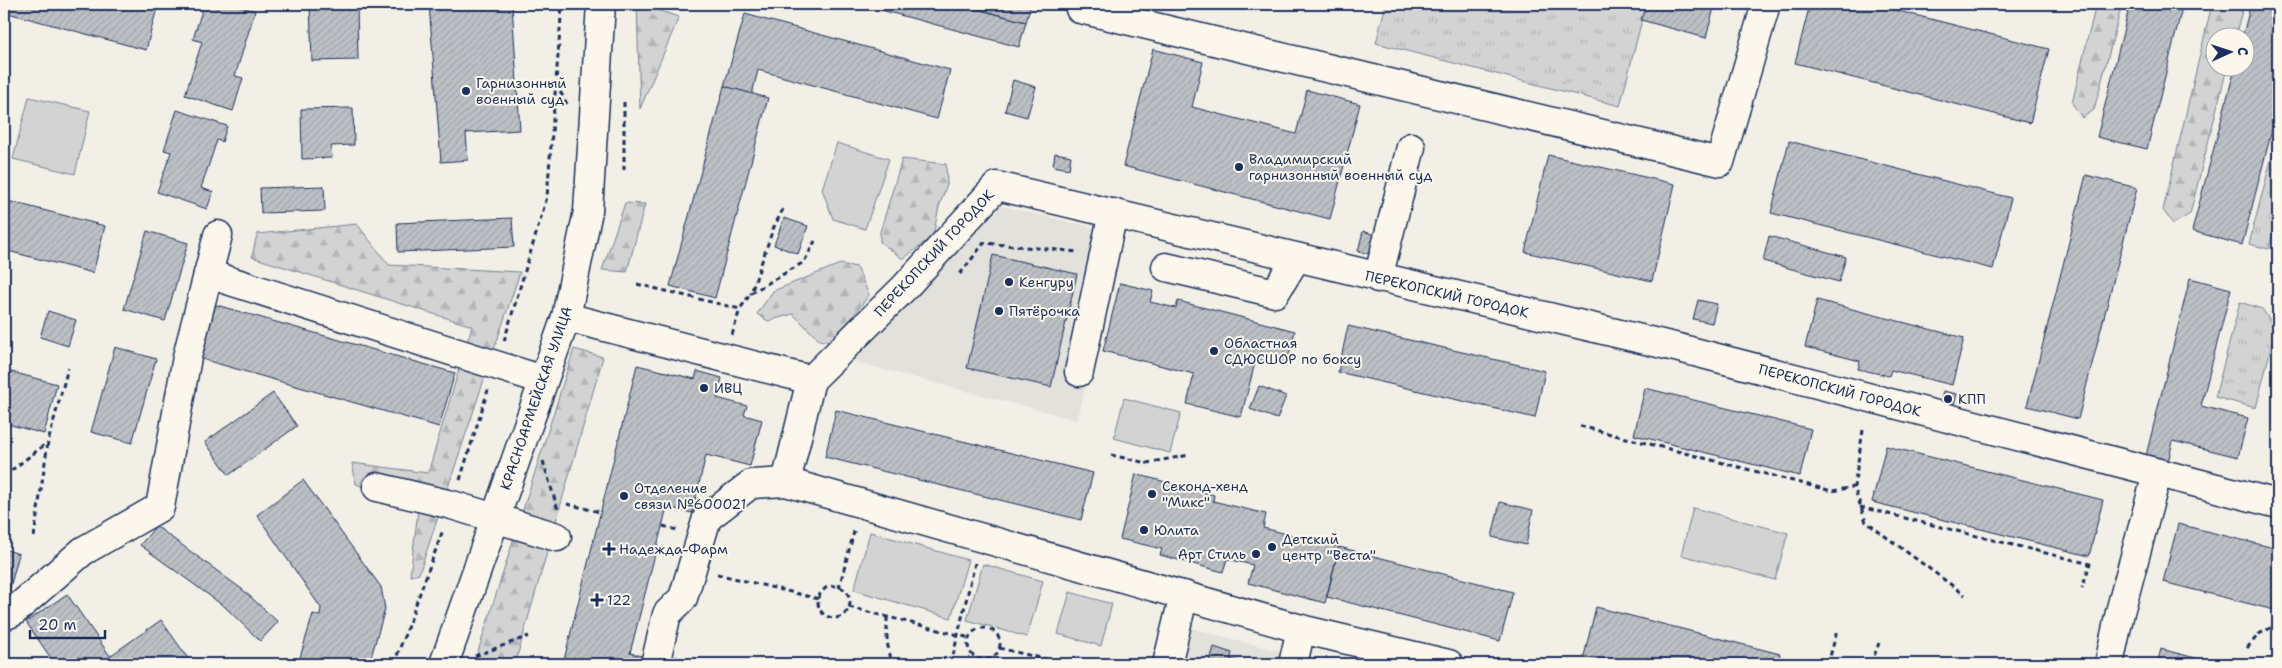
<svg xmlns="http://www.w3.org/2000/svg" width="2282" height="668" font-family="'Shantell Sans',sans-serif">
<style>
.built{fill:#e2e1dc}
.grass{fill:url(#grass-tufts);stroke:#768198}
.forest{fill:url(#forest-firs);stroke:#768198}
.park{fill:#d2d3d2;stroke:#768198}
.building{fill:url(#building-hatch);stroke:#1b2f5e}
.lines{fill:none;stroke-linecap:round;stroke-linejoin:round}
.minor-casing{stroke:#1b2f5e;stroke-width:31}
.path{stroke:#1b2f5e;stroke-width:3;stroke-dasharray:5 4;stroke-linecap:butt}
.minor{stroke:#fbf7ec;stroke-width:28}
.poi-dot{fill:#1b2f5e;stroke:#fbf7ec;stroke-width:2}
.labels{text-anchor:middle;dominant-baseline:central;stroke-width:4;stroke-linejoin:round;paint-order:stroke}
.poi-label{font-size:14px;fill:#1b2f5e;stroke:#fbf7ec;text-anchor:start}
.street-label{font-size:14px;fill:#1b2f5e;stroke:#fbf7ec}
</style>
<defs>
<pattern id="grass-tufts" width="24" height="20" patternUnits="userSpaceOnUse" patternTransform="scale(1.25)"><rect width="24" height="20" fill="#d2d3d2"/><path d="M3 7l-1-3M5 7V3M7 7l1-3M15 17l-1-3M17 17v-4M19 17l1-3" fill="none" stroke="#b4b5b7"/></pattern>
<pattern id="forest-firs" width="22" height="20" patternUnits="userSpaceOnUse" patternTransform="scale(1.25)"><rect width="22" height="20" fill="#d2d3d2"/><path d="M5 1l3.5 6h-7zM16 11l3.5 6h-7z" fill="#b4b5b7"/></pattern>
<pattern id="building-hatch" width="6" height="6" patternUnits="userSpaceOnUse" patternTransform="scale(1.25)"><rect width="6" height="6" fill="#bdc0c4"/><path d="M-1 1l2-2M0 6l6-6M5 7l2-2" fill="none" stroke="#a2a5ab"/></pattern>
</defs>
<rect width="100%" height="100%" fill="#f2efe6"/>
<filter id="ink" filterUnits="userSpaceOnUse"><feTurbulence type="fractalNoise" baseFrequency=".02" numOctaves="2"/><feDisplacementMap in="SourceGraphic" scale="10" xChannelSelector="R" yChannelSelector="G"/><feConvolveMatrix kernelMatrix="1 2 1 2 8 2 1 2 1" color-interpolation-filters="sRGB"/></filter>
<g filter="url(#ink)">
<g class="built">
<path d="M996 205 1124 234 1077 420 851 361Z"/>
<path d="M1163 621 1283 652 1280 664H1151Z"/>
</g>
<g class="grass">
<path d="M1386 4H1646L1620 106 1376 43Z"/>
<path d="M2278 133V212L2269 249 2249 244Z"/>
<path d="M2240 302 2262 309 2276 328 2256 408 2215 397Z"/>
</g>
<g class="forest">
<path d="M637 4 679 17 640 109Z"/>
<path d="M2096 4H2122L2094 110 2082 118 2072 103Z"/>
<path d="M2212 4H2244L2235 37 2214 38V68H2227L2190 214 2173 224 2163 210Z"/>
<path d="M902 159 946 164 947 184 939 207 933 236 903 259 880 242V232Z"/>
<path d="M625 203 645 204 627 272 602 270Z"/>
<path d="M357 224 389 265 520 272 419 574 410 576 418 510 356 484 352 463 428 473 472 326 252 257 257 234Z"/>
<path d="M840 264 857 267 869 295 833 343 819 340 793 314 768 321 757 314 773 291Z"/>
<path d="M574 349 603 357 515 664H474Z"/>
</g>
<g class="park">
<path d="M29 97 90 111 75 174 13 159Z"/>
<path d="M837 143 889 159 865 229 833 219 822 189Z"/>
<path d="M1124 398 1181 413 1170 453 1114 438Z"/>
<path d="M1693 508 1788 533 1775 580 1681 555Z"/>
<path d="M870 532 968 560 951 618 854 590Z"/>
<path d="M983 564 1043 581 1027 637 967 620Z"/>
<path d="M1070 592 1112 604 1101 646 1058 634Z"/>
</g>
<g class="building">
<path d="M4 4H158L146 50 4 12Z"/>
<path d="M204 4H232L255 11 235 76 243 78 233 111 185 95 202 42 193 39Z"/>
<path d="M310 4H357L358 60 312 61Z"/>
<path d="M429 4H512L520 130 466 133 468 160 441 162Z"/>
<path d="M883 4H958L1026 22 1019 47 881 10Z"/>
<path d="M958 4H1031L1026 22Z"/>
<path d="M1646 4H1715L1706 38 1641 20Z"/>
<path d="M1810 4H1871L2049 49 2030 123 1795 63Z"/>
<path d="M2130 4H2183L2147 149 2097 137Z"/>
<path d="M2251 4H2278V107L2242 245 2192 231 2235 68H2244V38H2242Z"/>
<path d="M745 14 950 70 937 119 758 70 752 94 724 86Z"/>
<path d="M1153 49 1203 62 1192 107 1296 134 1307 90 1360 104 1330 219 1123 166Z"/>
<path d="M1013 80 1036 87 1027 117 1005 111Z"/>
<path d="M724 86 768 98 715 298 670 286Z"/>
<path d="M353 108 354 145 331 146 332 158 302 159 301 109Z"/>
<path d="M177 110 227 126 222 142 217 140 201 188 213 192 207 209 157 192 171 152 164 150Z"/>
<path d="M1789 141 2011 198 1993 269 1771 213Z"/>
<path d="M1055 153 1071 156 1069 169 1053 166Z"/>
<path d="M1548 155 1675 184 1652 281 1525 252Z"/>
<path d="M2086 175 2137 188 2078 419 2027 406Z"/>
<path d="M324 186 325 211 261 213 260 188Z"/>
<path d="M4 200 105 226 93 273 4 250Z"/>
<path d="M512 218 514 247 398 252 397 223Z"/>
<path d="M784 218 808 226 798 254 774 245Z"/>
<path d="M147 231 188 243 165 321 124 309Z"/>
<path d="M1363 231 1378 236 1372 255 1358 251Z"/>
<path d="M1769 236 1846 257 1839 282 1763 261Z"/>
<path d="M993 255 1077 274 1051 387 967 368Z"/>
<path d="M2190 278 2231 289 2201 406 2248 418 2238 457 2173 441 2168 462 2146 456Z"/>
<path d="M1120 283 1153 291 1150 302 1176 308 1178 301 1295 331 1286 366 1256 359 1241 417 1187 404 1194 374 1103 351Z"/>
<path d="M1698 300 1717 304 1712 323 1693 319Z"/>
<path d="M1817 300 1964 338 1952 385 1891 370 1889 376 1858 369 1860 361 1805 347Z"/>
<path d="M213 304 455 373 439 427 198 358Z"/>
<path d="M48 311 76 320 68 346 40 337Z"/>
<path d="M1348 326 1545 371 1535 418 1338 372Z"/>
<path d="M115 347 156 359 132 443 91 432Z"/>
<path d="M637 365 695 379 697 371 722 378 717 398 747 406 744 415 762 420 750 466 706 455 692 513 667 507 630 653 649 658 648 664H563Z"/>
<path d="M4 370 57 384 44 434 4 423Z"/>
<path d="M1259 386 1286 396 1277 419 1250 409Z"/>
<path d="M1645 388 1811 429 1800 476 1634 435Z"/>
<path d="M1943 391 1957 394 1953 408 1940 405Z"/>
<path d="M273 393 297 426 229 475 205 442Z"/>
<path d="M836 410 1093 473 1081 520 825 457Z"/>
<path d="M1886 446 2103 500 2089 556 1872 502Z"/>
<path d="M1136 474 1214 495 1213 501 1266 514 1263 528 1339 547 1325 603 1248 583 1253 565 1227 559 1223 572 1160 555 1162 549 1120 539Z"/>
<path d="M303 480 381 587 385 609 369 664H298L313 614 320 616 321 608 257 515Z"/>
<path d="M1500 502 1533 510 1526 545 1492 537Z"/>
<path d="M2178 524 2278 549V611L2163 582Z"/>
<path d="M156 526 243 590 278 622 260 641 225 607 140 545Z"/>
<path d="M1339 547 1513 592 1500 641 1327 597Z"/>
<path d="M4 549 19 554 7 599 4 598Z"/>
<path d="M67 594 110 656 161 620 192 664H55L26 622Z"/>
<path d="M1596 607 1780 654 1777 664H1614L1584 656Z"/>
<path d="M1214 647 1232 653 1230 659 1248 664H1209Z"/>
<path d="M2161 649 2218 664H2157Z"/>
<path d="M666 654 705 664H664Z"/>
<path d="M1831 660 1849 664H1830Z"/>
</g>
<g class="lines">
<defs>
<g id="minor">
<path d="M1082 4 1080 9 1720 162 1766 4"/>
<path d="M1166 267 1275 293 1296 258"/>
<path d="M208 274 543 380"/>
<path d="M1378 278 1411 147"/>
<path d="M566 317 811 380 905 287 997 186 1679 348 2278 504"/>
<path d="M1079 372 1113 213"/>
<path d="M786 482 811 380"/>
<path d="M377 487 452 505 557 537"/>
<path d="M4 616 13 612 83 551 160 507 187 357 218 235"/>
<path d="M444 664 566 317 588 211 601 4"/>
<path d="M655 664 667 614 683 598 707 518 751 484 786 482 1301 629 1449 664"/>
<path d="M1167 664 1184 595"/>
<path d="M1293 664 1301 629"/>
<path d="M2109 664 2120 612 2157 474"/>
</g>
</defs>
<use href="#minor" class="minor-casing"/>
<g class="path">
<path d="M556 84 567 104"/>
<path d="M624 102V174"/>
<path d="M783 209 773 229 751 293 804 262 815 241"/>
<path d="M960 274 984 243 1079 252"/>
<path d="M637 284 740 309 751 293"/>
<path d="M732 335 740 309"/>
<path d="M504 341 547 197 562 4"/>
<path d="M1580 426 1832 491 1854 487"/>
<path d="M1863 430 1854 487 1866 522 1965 595"/>
<path d="M1111 455 1147 463 1189 455"/>
<path d="M543 461 558 510"/>
<path d="M4 476 47 443"/>
<path d="M460 480 488 390"/>
<path d="M567 504 600 512"/>
<path d="M1860 507 2090 564 2082 588"/>
<path d="M663 526 677 530"/>
<path d="M34 537 48 442 68 368"/>
<path d="M717 574 819 599"/>
<circle cx="834" cy="602" r="16"/>
<path d="M839 588 855 528"/>
<path d="M849 607 970 638"/>
<path d="M887 617V642L892 664"/>
<circle cx="984" cy="644" r="16"/>
<path d="M999 648 1066 664"/>
<path d="M2247 648 2259 634 2278 624"/>
<path d="M475 656 529 636"/>
<path d="M394 664 443 530"/>
<path d="M951 664 975 563"/>
<path d="M1828 664 1837 631"/>
<path d="M1871 664 1879 643"/>
</g>
<use href="#minor" class="minor"/>
</g>
</g>
<g class="poi-dot">
<circle cx="466" cy="91" r="5"/>
<circle cx="1239" cy="167" r="5"/>
<circle cx="1009" cy="282" r="5"/>
<circle cx="999" cy="311" r="5"/>
<circle cx="1214" cy="351" r="5"/>
<circle cx="704" cy="388" r="5"/>
<circle cx="1948" cy="399" r="5"/>
<circle cx="1152" cy="494" r="5"/>
<circle cx="624" cy="496" r="5"/>
<circle cx="1144" cy="530" r="5"/>
<circle cx="1272" cy="547" r="5"/>
<path d="M606.5 541.5h5v5h5v5h-5v5h-5v-5h-5v-5h5z"/>
<circle cx="1256" cy="554" r="5"/>
<path d="M594.5 592.5h5v5h5v5h-5v5h-5v-5h-5v-5h5z"/>
</g>
<g class="labels">
<g class="poi-label">
<text x="476" y="83">Гарнизонный<tspan x="476" dy="16">военный суд</tspan></text>
<text x="1249" y="159">Владимирский<tspan x="1249" dy="16">гарнизонный военный суд</tspan></text>
<text x="1019" y="282">Кенгуру</text>
<text x="1009" y="311">Пятёрочка</text>
<text x="1224" y="343">Областная<tspan x="1224" dy="16">СДЮСШОР по боксу</tspan></text>
<text x="714" y="388">ИВЦ</text>
<text x="1958" y="399">КПП</text>
<text x="1162" y="486">Секонд-хенд<tspan x="1162" dy="16">"Микс"</tspan></text>
<text x="634" y="488">Отделение<tspan x="634" dy="16">связи №600021</tspan></text>
<text x="1154" y="530">Юлита</text>
<text x="1282" y="539">Детский<tspan x="1282" dy="16">центр "Веста"</tspan></text>
<text x="619" y="549">Надежда-Фарм</text>
<text x="1246" y="554" text-anchor="end">Арт Стиль</text>
<text x="607" y="600">122</text>
</g>
<g class="street-label">
<text transform="translate(934 253) rotate(-47)">ПЕРЕКОПСКИЙ ГОРОДОК</text>
<text transform="translate(1447 294) rotate(13)">ПЕРЕКОПСКИЙ ГОРОДОК</text>
<text transform="translate(1840 390) rotate(15)">ПЕРЕКОПСКИЙ ГОРОДОК</text>
<text transform="translate(536 398) rotate(-71)">КРАСНОАРМЕЙСКАЯ УЛИЦА</text>
</g>
</g>
<rect width="2282" height="668" fill="none" stroke="#fbf7ec" stroke-width="20"/>
<rect x="10" y="10" width="2262" height="648" fill="none" stroke="#1b2f5e" stroke-width="2" filter="url(#ink)"/>
<g transform="translate(2230 52) rotate(87)"><circle r="24" fill="#fbf7ec" stroke="#a1a7b3"/>
<path d="M0-4L9 19L0 12L-9 19Z" fill="#1b2f5e"/>
<text y="-8" font-size="14" font-weight="bold" text-anchor="middle" fill="#1b2f5e">С</text>
</g>
<path d="M30 630v8h75v-8" fill="none" stroke="#1b2f5e" stroke-width="2.5"/>
<text x="38" y="630" font-size="15" fill="#1b2f5e" stroke="#fbf7ec" stroke-width="4" paint-order="stroke">20 m</text>
</svg>
